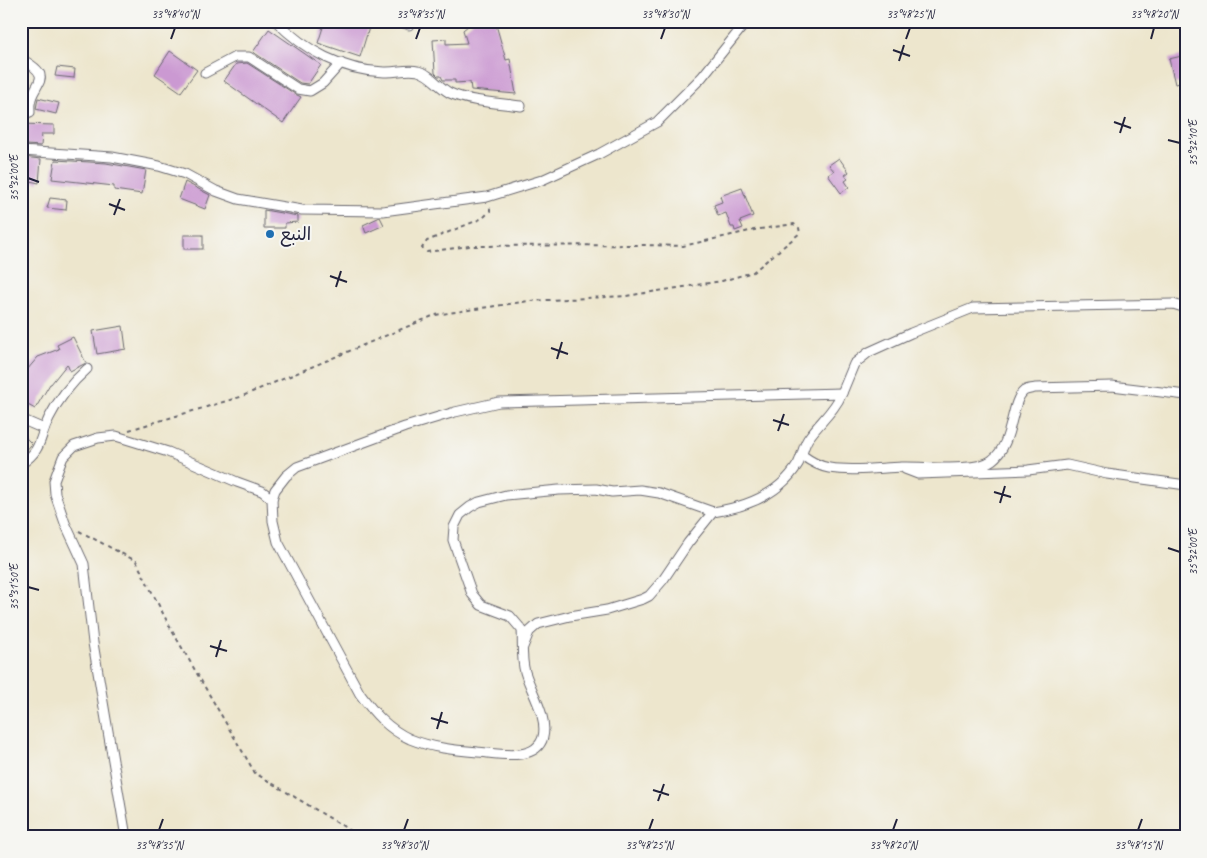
<svg xmlns="http://www.w3.org/2000/svg" width="1207" height="858" font-family="Caveat,'Playpen Sans Arabic',sans-serif">
<style>
.building{fill:#cb99d2}
.lines{fill:none;stroke-linecap:round;stroke-linejoin:round}
.street-casing{stroke:#69676e;stroke-width:11}
.path{stroke:#69676e;stroke-width:2;stroke-dasharray:4 4;stroke-linecap:butt}
.street{stroke:#fff;stroke-width:9}
.ticks{fill:none;stroke:#22223b;stroke-width:2}
.poi-dot{fill:#1f6fb2;stroke:#f6f6f2;stroke-width:2}
.labels{text-anchor:middle;dominant-baseline:central;stroke-width:4;stroke-linejoin:round;paint-order:stroke}
.poi-label{font-size:18px;fill:#22223b;stroke:#f6f6f2;text-anchor:start}
.neatline{fill:none;stroke:#22223b;stroke-width:2}
.ticks-label{font-size:12px;text-anchor:middle;fill:#22223b}
</style>
<rect width="100%" height="100%" fill="#f6f6f2"/>
<filter id="ink" filterUnits="userSpaceOnUse"><feTurbulence type="fractalNoise" baseFrequency=".02" numOctaves="2"/><feDisplacementMap in="SourceGraphic" scale="10" xChannelSelector="R" yChannelSelector="G"/><feConvolveMatrix kernelMatrix="1 2 1 2 8 2 1 2 1" color-interpolation-filters="sRGB"/></filter>
<filter id="wash" filterUnits="userSpaceOnUse"><feTurbulence type="fractalNoise" baseFrequency=".0096" numOctaves="4" result="noise"/><feDisplacementMap in="SourceGraphic" scale="20" xChannelSelector="R" yChannelSelector="G"/><feGaussianBlur stdDeviation="1.12" result="paint"/><feColorMatrix in="noise" values="0 0 0 0 0 0 0 0 0 0 0 0 0 0 0 0 0 1.4 0 .05"/><feComposite in="paint" operator="in"/></filter>
<g filter="url(#wash)">
<rect width="100%" height="100%" fill="#ede6cd"/>
<g id="blocks">
<g class="building">
<path d="M325 21H371L360 57 318 43Z"/>
<path d="M474 21H495L506 60 510 59 516 94 471 90 470 82 455 83V80H443L441 76H438L435 73 433 40 446 39V44L467 43 463 30Z"/>
<path d="M269 29 321 65 308 84 300 83 253 52Z"/>
<path d="M170 51 197 70 181 92 155 74Z"/>
<path d="M1186 55V82L1175 84 1169 59Z"/>
<path d="M247 63 295 94 301 97 283 123 224 81 236 64Z"/>
<path d="M57 67 75 69 74 78 55 76Z"/>
<path d="M38 98 59 103 56 114 36 109Z"/>
<path d="M21 124 54 125V134H42L41 146 26 145V143H21Z"/>
<path d="M23 157 41 159 39 183 21 179Z"/>
<path d="M839 158 849 172 845 175 848 179 845 181 849 187 841 193 828 175 834 171 829 165Z"/>
<path d="M55 160 106 163 146 170 142 194 114 190V186L52 179Z"/>
<path d="M185 182 210 195 205 209 179 199Z"/>
<path d="M742 188 753 216 740 221 743 228 735 231 734 227H731L726 213 718 216 714 205 722 202 720 196Z"/>
<path d="M50 198 67 200 66 210 47 208Z"/>
<path d="M264 210 298 216V222L285 223V228H264Z"/>
<path d="M380 217 384 225 366 233 363 225Z"/>
<rect x="184" y="235" width="19" height="14"/>
<path d="M123 326 126 349 97 354 93 331Z"/>
<path d="M73 337 86 363 70 371 67 364 51 384H50L35 409 21 401V377L38 357 59 349 57 345Z"/>
<path d="M21 433 32 444 21 456Z"/>
</g>
</g>
</g>
<g filter="url(#ink)">
<use href="#blocks" fill-opacity="0" stroke="#69676e" stroke-width="1"/>
<g class="lines">
<defs>
<g id="street">
<path d="M276 21C304 50 343 71 384 72 396 73 407 68 418 71 431 74 438 87 450 93 469 102 500 103 521 106"/>
<path d="M399 21 409 25"/>
<path d="M21 59C61 80 26 83 30 112L21 116"/>
<path d="M205 73 235 57H249L298 89 310 91 323 83 341 63"/>
<path d="M21 151 112 157 159 166 185 174 216 191 238 199 302 210 383 211 487 197 542 180 599 154 657 122 702 77 747 21"/>
<path d="M842 393 854 364 869 352 911 333 973 308 1173 304 1186 308"/>
<path d="M21 419 44 429"/>
<path d="M802 455C810 461 818 466 829 468 853 472 878 468 902 467 924 466 975 473 992 460 1014 444 1010 402 1024 391 1027 389 1031 389 1035 388L1112 386 1186 395"/>
<path d="M21 464C43 449 38 440 49 418 59 398 70 384 87 369"/>
<path d="M905 469 918 474 1028 470 1067 465 1107 474 1186 485"/>
<path d="M523 647 529 632 538 624 570 616 607 610 643 599 649 596 663 580 688 543 713 512 659 493 640 490 612 492 596 489 559 490 506 495 479 502 470 507 460 515 454 527 453 540 472 594 481 605 510 616 522 630C523 644 521 658 525 672 531 692 548 716 543 737 536 763 495 753 478 752 455 750 432 748 410 739 388 729 374 713 360 694L278 542 273 521 272 499 275 490 286 476 297 467 405 427 455 412 499 402 842 393C835 410 821 421 810 436 803 444 803 455 798 464 780 494 746 507 713 512"/>
<path d="M21 829 26 837"/>
<path d="M126 837 93 643 84 564 65 523 55 494 54 481 58 470 63 457 74 446 98 438 116 436 168 452 237 482 262 491 272 499"/>
</g>
</defs>
<use href="#street" class="street-casing"/>
<g class="path">
<path d="M129 430 240 397 435 315 529 301 626 296 722 281 753 272 800 233 799 228 794 224 754 230 683 246 643 245 469 246 427 252 422 248 427 241 483 218 490 211V206"/>
<path d="M79 531 136 561 171 629 255 773 356 834 378 837"/>
</g>
<use href="#street" class="street"/>
</g>
</g>
<path class="ticks" d="M171 39 175 28M416 39 420 28M661 39 665 28M906 39 910 28M1151 39 1154 28M893 50 910 56M899 61 904 45M1114 122 1131 128M1120 133 1125 117M1168 140 1180 143M28 178 39 182M109 204 125 210M114 215 120 199M330 276 347 282M336 287 341 271M551 348 568 354M557 359 562 342M773 420 789 425M778 431 784 414M994 492 1011 497M1000 503 1005 486M1168 548 1180 552M28 587 39 590M210 646 227 651M216 657 221 640M431 718 448 723M437 729 442 712M653 790 669 795M658 801 664 784M159 830 163 819M404 830 408 819M649 830 653 819M893 830 897 819M1138 830 1142 819"/>
<circle class="poi-dot" cx="270" cy="234" r="5"/>
<g class="labels">
<g class="poi-label">
<text x="280" y="234">النبع</text>
</g>
</g>
<rect width="1207" height="858" fill="none" stroke="#f6f6f2" stroke-width="55"/>
<rect x="28" y="28" width="1152" height="802" class="neatline"/>
<g class="ticks-label">
<text x="175" y="18">33°48'40"N</text>
<text x="420" y="18">33°48'35"N</text>
<text x="665" y="18">33°48'30"N</text>
<text x="910" y="18">33°48'25"N</text>
<text x="1154" y="18">33°48'20"N</text>
<text transform="translate(1193 143) rotate(-90)" y="4">35°32'10"E</text>
<text transform="translate(14 178) rotate(-90)" y="4">35°32'00"E</text>
<text transform="translate(1193 552) rotate(-90)" y="4">35°32'00"E</text>
<text transform="translate(14 587) rotate(-90)" y="4">35°31'50"E</text>
<text x="159" y="849">33°48'35"N</text>
<text x="404" y="849">33°48'30"N</text>
<text x="649" y="849">33°48'25"N</text>
<text x="893" y="849">33°48'20"N</text>
<text x="1138" y="849">33°48'15"N</text>
</g>
</svg>
